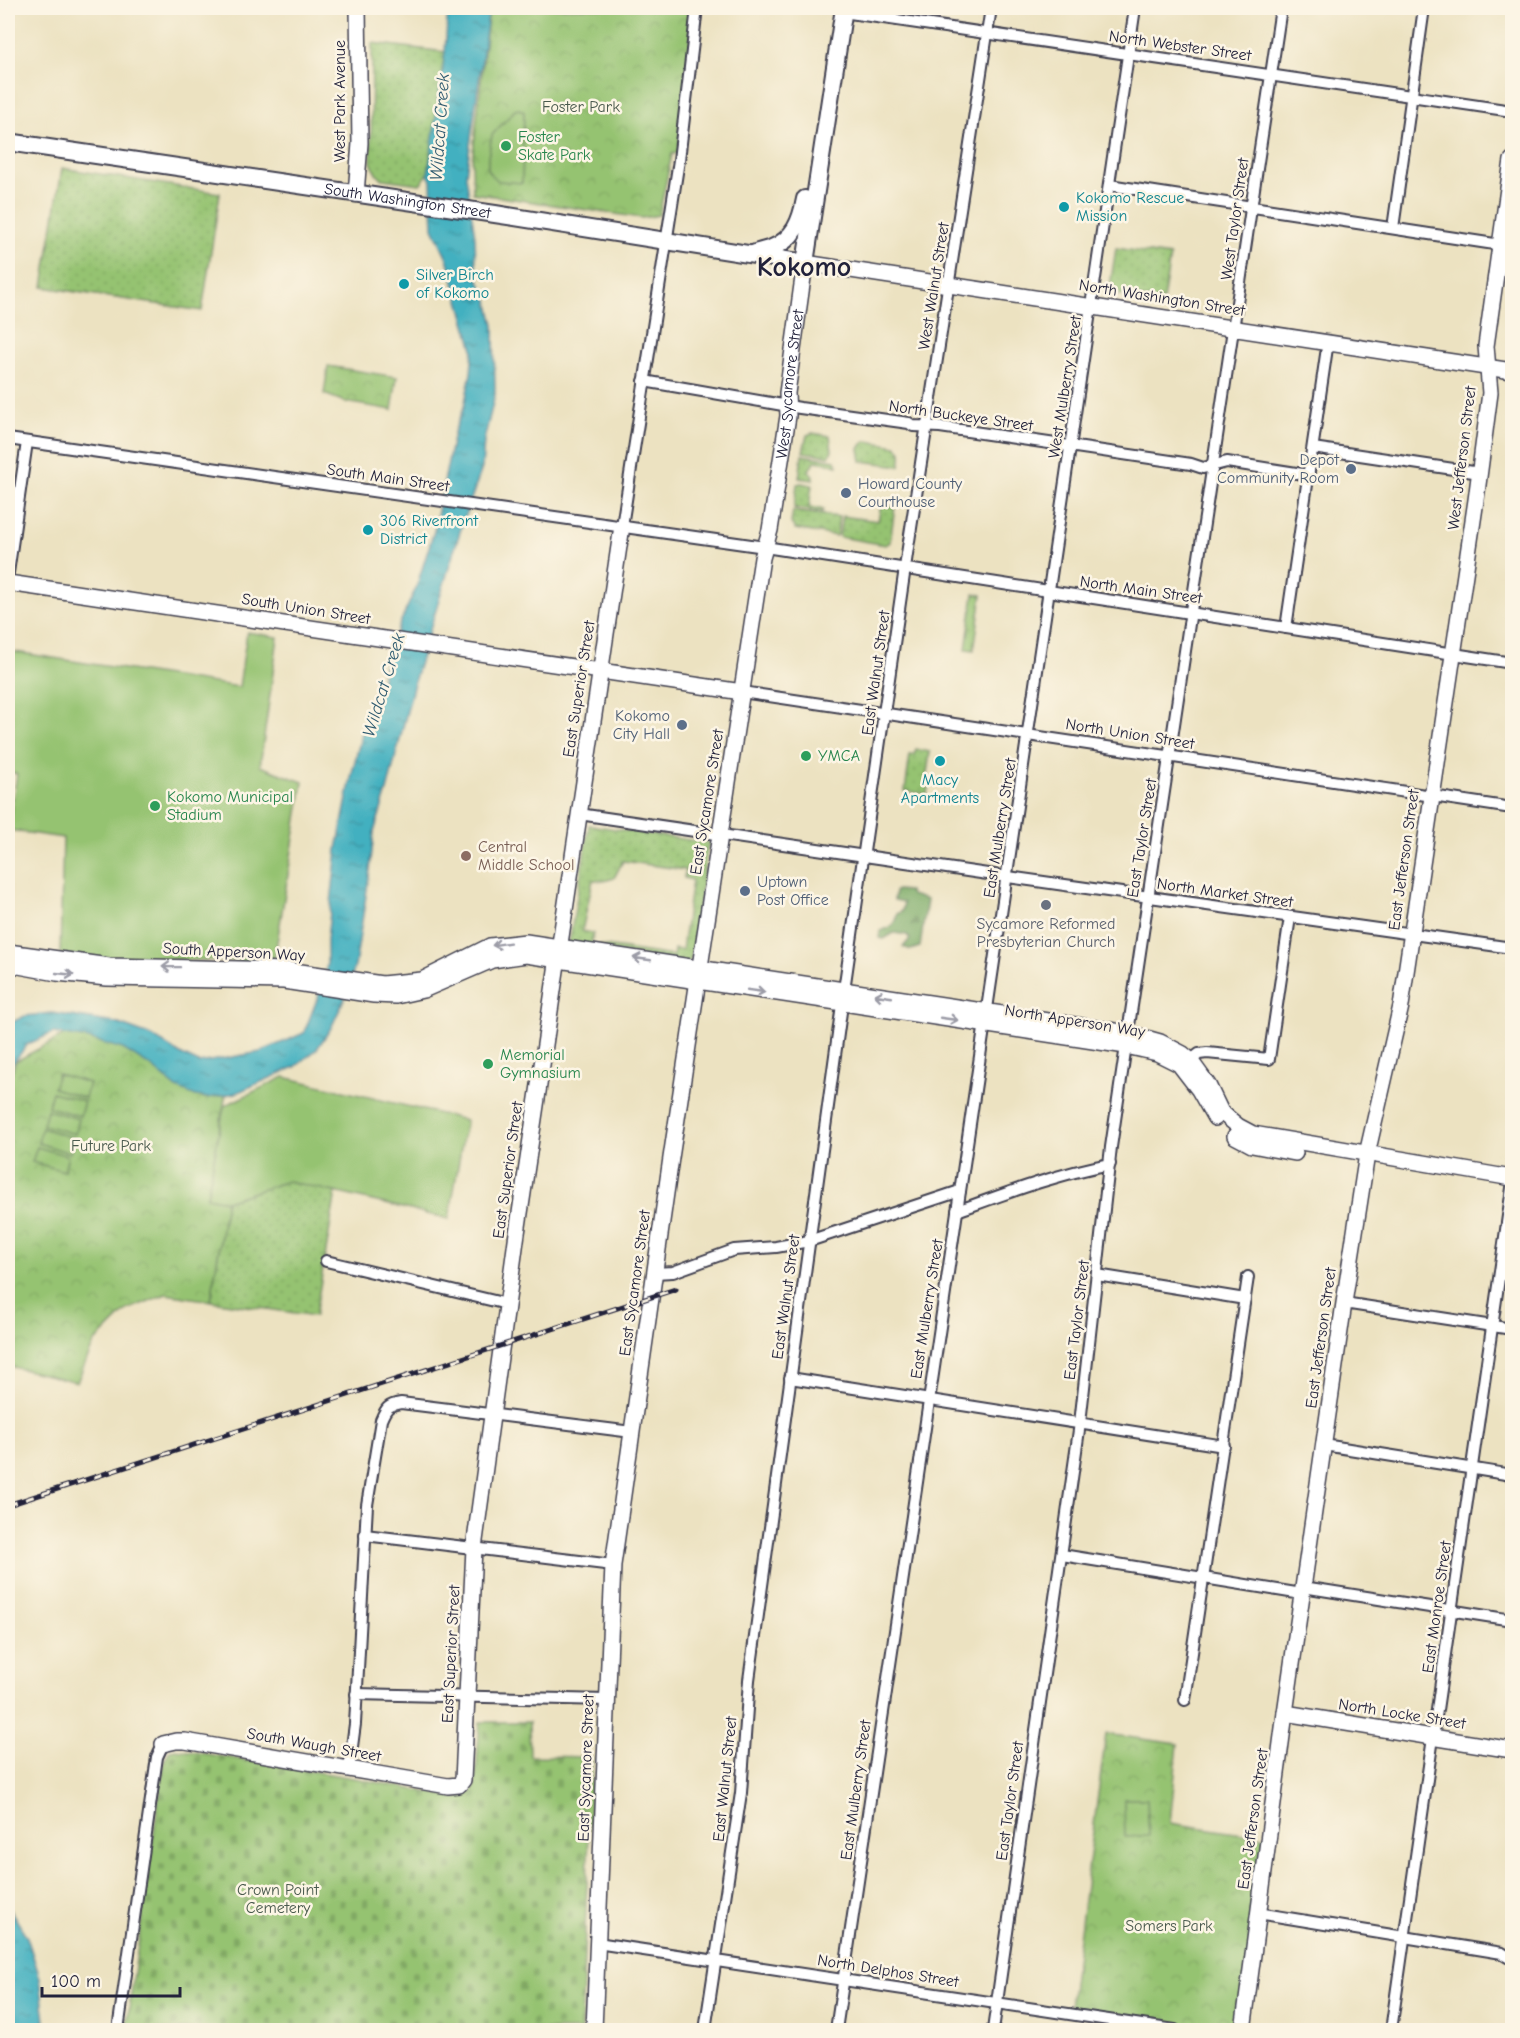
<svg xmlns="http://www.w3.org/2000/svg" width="1520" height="2038" font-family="'Comic Neue',sans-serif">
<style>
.grass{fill:url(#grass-dots);stroke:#5c7256;stroke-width:1.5;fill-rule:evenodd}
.forest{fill:url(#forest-firs);stroke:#4d664f;stroke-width:1.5}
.cemetery{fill:url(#cemetery-stones);stroke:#5c7256;stroke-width:1.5}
.park{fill:url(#park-crowns);stroke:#5c7256;stroke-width:1.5}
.pitch{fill:#95c371;stroke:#5c7256;stroke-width:1.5}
.water{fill:url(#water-ripples);stroke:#32697e;stroke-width:1.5}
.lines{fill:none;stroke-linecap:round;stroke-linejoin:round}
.street-casing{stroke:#403f4f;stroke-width:14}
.secondary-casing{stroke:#403f4f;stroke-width:18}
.primary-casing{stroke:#403f4f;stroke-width:20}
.street{stroke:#fff;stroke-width:10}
.secondary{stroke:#fff;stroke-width:15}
.primary{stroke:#fff;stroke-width:16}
.rail-casing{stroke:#22223b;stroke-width:5}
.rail{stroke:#fcf5e5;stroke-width:3;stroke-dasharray:9;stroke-linecap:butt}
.oneway{stroke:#9c9ca7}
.leisure-dot{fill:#2e9e5b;stroke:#fcf5e5;stroke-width:2}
.culture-dot{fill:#0f9aa8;stroke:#fcf5e5;stroke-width:2}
.service-dot{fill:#5c6f8a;stroke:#fcf5e5;stroke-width:2}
.education-dot{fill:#8d6e63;stroke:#fcf5e5;stroke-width:2}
.worship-dot{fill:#6b7280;stroke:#fcf5e5;stroke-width:2}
.labels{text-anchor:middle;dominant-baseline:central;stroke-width:5;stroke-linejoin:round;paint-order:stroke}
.street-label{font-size:16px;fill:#22223b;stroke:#fcf5e5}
.park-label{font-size:16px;fill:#4a5a4e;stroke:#fcf5e5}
.leisure-label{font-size:16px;fill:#27864d;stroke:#fcf5e5;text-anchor:start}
.culture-label{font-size:16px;fill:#0d838f;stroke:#fcf5e5;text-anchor:start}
.service-label{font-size:16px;fill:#4e5e75;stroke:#fcf5e5;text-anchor:end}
.education-label{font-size:16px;fill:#785e54;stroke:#fcf5e5;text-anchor:start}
.worship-label{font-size:16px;fill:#5b616d;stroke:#fcf5e5}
.water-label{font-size:18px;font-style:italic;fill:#2f5b70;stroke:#fcf5e5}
.town-label{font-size:28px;font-weight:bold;fill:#22223b;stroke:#fcf5e5}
</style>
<defs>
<pattern id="grass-dots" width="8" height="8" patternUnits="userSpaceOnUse" patternTransform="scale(1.5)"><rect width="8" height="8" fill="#95c371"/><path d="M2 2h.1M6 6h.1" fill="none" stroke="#80a763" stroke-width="1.8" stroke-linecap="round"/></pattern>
<pattern id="forest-firs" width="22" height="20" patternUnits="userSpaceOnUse" patternTransform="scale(1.5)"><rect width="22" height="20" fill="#78a963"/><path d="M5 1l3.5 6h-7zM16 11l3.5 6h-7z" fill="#628953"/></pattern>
<pattern id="cemetery-stones" width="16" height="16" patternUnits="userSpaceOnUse" patternTransform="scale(1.5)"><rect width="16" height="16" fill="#95c371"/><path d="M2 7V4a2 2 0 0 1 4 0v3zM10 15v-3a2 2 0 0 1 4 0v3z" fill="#80a763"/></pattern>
<pattern id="park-crowns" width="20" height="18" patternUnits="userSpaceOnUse" patternTransform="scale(1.5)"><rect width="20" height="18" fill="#95c371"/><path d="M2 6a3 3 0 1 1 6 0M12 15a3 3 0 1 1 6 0" fill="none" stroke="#80a763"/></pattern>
<pattern id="water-ripples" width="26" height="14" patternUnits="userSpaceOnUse" patternTransform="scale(1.5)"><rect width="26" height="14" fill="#43b0c0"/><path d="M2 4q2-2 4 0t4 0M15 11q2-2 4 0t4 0" fill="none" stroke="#388f9d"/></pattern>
</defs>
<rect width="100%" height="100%" fill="#fcf5e5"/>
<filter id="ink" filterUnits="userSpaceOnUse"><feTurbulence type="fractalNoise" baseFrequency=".0167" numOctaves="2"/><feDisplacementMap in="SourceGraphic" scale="12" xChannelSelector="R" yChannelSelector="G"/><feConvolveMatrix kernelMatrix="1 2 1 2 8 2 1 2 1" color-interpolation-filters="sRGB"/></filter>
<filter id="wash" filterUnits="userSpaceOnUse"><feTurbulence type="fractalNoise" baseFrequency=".008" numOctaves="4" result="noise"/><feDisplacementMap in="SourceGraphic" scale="24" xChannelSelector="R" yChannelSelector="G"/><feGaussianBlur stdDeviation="1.35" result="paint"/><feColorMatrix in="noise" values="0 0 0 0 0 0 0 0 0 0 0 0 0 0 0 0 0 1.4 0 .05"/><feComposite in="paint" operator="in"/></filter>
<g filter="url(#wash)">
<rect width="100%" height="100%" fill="#ece2c1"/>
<g class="grass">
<path d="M372 43 445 52 428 174 420 184 383 179 376 174 371 162Z"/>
<path d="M62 168 220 193 202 311 43 287Z"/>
<path d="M1116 248 1170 256 1163 301 1109 293Z"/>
<path d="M812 433 830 436 832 450 829 456 803 452 807 435Z"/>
<path d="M867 441 896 446C904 451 901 458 900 466L861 461 859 449 862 444Z"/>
<path d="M802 455 835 460 838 465 815 461 809 470 813 477V480L799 478Z"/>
<path d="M801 483 812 485 809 507 823 509 822 512 794 508 797 484Z"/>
<path d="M881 505 895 507 890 542 886 545 839 537 842 516 878 521Z"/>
<path d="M793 511 839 517 837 534 836 536 795 529 791 523Z"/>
<path d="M916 749 930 752 925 786 928 787 927 794 905 791 910 755H915Z"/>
<path d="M589 825 710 843 707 849 691 959 688 963 569 944ZM623 861 685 870 684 878 692 880 682 950 674 949 673 956 592 944 593 933 582 931 593 880 604 881 614 878Z"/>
<path d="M288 1181 336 1192 315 1316 211 1301 226 1201Z"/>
</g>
<path class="forest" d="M897 890 909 891 911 895 927 900 920 947 911 950 903 947 910 939 907 935 894 933 884 939 879 938 880 931C890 928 895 925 897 914L902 911 904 902 894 900 895 891Z"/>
<path class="cemetery" d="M480 1722H529L530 1756 592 1757 581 2030H126L164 1761 170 1750 176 1749 360 1779 458 1798 471 1792 475 1786Z"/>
<g class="park">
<path d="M489 8H694L678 153 672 154 659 215 642 218 473 193 472 162Z"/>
<path d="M328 366 397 377 392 410 345 402 324 394Z"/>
<path d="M974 594 982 595 974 650 966 649Z"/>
<path d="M77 1028 228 1082 207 1197 226 1201 211 1301 166 1294 127 1310 94 1343 77 1382 8 1366V1081L16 1061Z"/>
<path d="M1106 1734 1178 1744 1170 1823 1268 1838 1243 2030H1175L1069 2014Z"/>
</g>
<g class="pitch">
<path d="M519 109 524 112 522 183 499 181 492 176 488 169V157L492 135 515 110Z"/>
<path d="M247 632 278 637 260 766 303 782 274 961 101 959 60 954 63 838 8 830 17 774 8 772V651L239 687Z"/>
<path d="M58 1074 89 1083 85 1098 53 1088Z"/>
<path d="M284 1077 466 1120 449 1219 288 1181 226 1201 207 1197 224 1106Z"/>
<path d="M52 1092 84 1101 80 1116 48 1107Z"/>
<path d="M47 1110 79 1119 75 1134 43 1125Z"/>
<path d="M42 1128 74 1138 70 1153 38 1143Z"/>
<path d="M37 1147 68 1156 64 1171 32 1162Z"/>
<path d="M1124 1799H1147L1149 1836 1125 1837Z"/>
</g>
<g class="water">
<path d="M448 8H489L466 175 475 237 476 269 480 283 488 300 494 325 495 395 484 440 482 468 463 522 416 675 387 791 374 832 370 870 355 966 344 1000 331 1028 317 1049 295 1067 236 1093 208 1098 196 1096 177 1088 152 1067 123 1049 89 1039 53 1033 28 1044 12 1064 8 1079V1024L25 1016 52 1013 116 1023 152 1036 182 1055 199 1063 260 1052 304 1033 319 994 327 965V939L337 849 352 773 362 733 375 709 385 663 400 623 416 588 434 531 454 432 464 407 471 373 473 349 447 258 433 228 431 181 428 174 445 52Z"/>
<path d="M8 1906 27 1937 40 1978 46 2030H8Z"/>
</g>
</g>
<g filter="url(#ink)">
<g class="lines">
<defs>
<g id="street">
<path d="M843 12 1512 111"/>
<path d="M1109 185 1501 245"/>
<path d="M1393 228 1424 8"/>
<path d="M644 381 800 408 909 423 913 426 940 427 1191 464 1203 468 1227 462 1309 475"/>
<path d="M8 439 765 547 1512 663"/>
<path d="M1313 448 1480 473"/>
<path d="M622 526 679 160 697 8"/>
<path d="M8 573 27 442"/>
<path d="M1286 628 1328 341"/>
<path d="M742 692 1512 808"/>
<path d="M579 814 1008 877 1512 948"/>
<path d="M1186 1064 1199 1054 1207 1053 1269 1059 1290 917"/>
<path d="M957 1211C1007 1193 1057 1174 1110 1164"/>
<path d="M326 1261 507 1304"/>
<path d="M654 1273 673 1272 734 1250 776 1247 809 1241 960 1191"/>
<path d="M1097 1275 1245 1299"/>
<path d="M1344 1303 1512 1329"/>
<path d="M790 1378 1224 1446"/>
<path d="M1324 1445 1512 1475"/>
<path d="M365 1535 613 1565"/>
<path d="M1062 1555 1302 1594"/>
<path d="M1303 1587 1512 1620"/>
<path d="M356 1694 607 1700"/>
<path d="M1185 1700 1248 1277"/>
<path d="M349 1769 355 1724 367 1505 381 1420C386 1408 388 1405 401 1403L632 1432"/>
<path d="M1258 1913 1502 1953 1512 1959"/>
<path d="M597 1943 1175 2030"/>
<path d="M118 2030 157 1757 163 1744"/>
<path d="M705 2030 741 1793 749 1680 844 990 907 554 991 8"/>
<path d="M836 2030 1135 8"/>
<path d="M993 2030 1080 1423 1111 1147 1126 1046 1281 8"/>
<path d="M1391 2030 1512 1188"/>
</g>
<g id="secondary">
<path d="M356 194 360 143 358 8"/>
<path d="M8 583 742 692"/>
<path d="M8 952 109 966 287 970 382 984 422 980 490 946 526 942 1128 1033 1160 1042 1183 1054 1190 1060 1208 1085 1221 1112 1238 1126 1253 1134 1512 1178"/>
<path d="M8 964 57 973 107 978 284 981 374 995 396 996 423 990 492 960 526 955 1126 1046 1157 1053 1179 1064 1199 1090 1215 1118"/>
<path d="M1235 1136 1252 1145 1295 1153"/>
<path d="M1285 1713 1512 1750"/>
<path d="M163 1744 176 1741H185L448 1786 459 1785 463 1780 474 1548 516 1240 622 526"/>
<path id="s1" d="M594 2030 613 1565 671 1158 762 558 770 530 788 416 787 393 805 263 1512 371"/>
<path d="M1243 2030 1285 1713 1344 1303 1367 1154 1401 1006 1476 500 1490 393 1486 346 1512 160"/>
</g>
<g id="primary">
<path id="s2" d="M8 142 495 214 805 263 844 8"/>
<path d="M753 254C759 251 766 250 772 248 794 239 801 221 805 199"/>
</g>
</defs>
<use href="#street" class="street-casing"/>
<use href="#secondary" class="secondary-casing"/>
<use href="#primary" class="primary-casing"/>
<use href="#street" class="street"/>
<use href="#secondary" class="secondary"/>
<use href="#primary" class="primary"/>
<defs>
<path id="rail" d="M8 1505 676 1289"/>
</defs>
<use href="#rail" class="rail-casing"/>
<use href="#rail" class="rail"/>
</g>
<defs><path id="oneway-shaft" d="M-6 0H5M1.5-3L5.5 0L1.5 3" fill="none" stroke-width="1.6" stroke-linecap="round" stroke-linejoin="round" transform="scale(1.5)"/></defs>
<g class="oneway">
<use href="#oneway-shaft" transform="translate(501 944) rotate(171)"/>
<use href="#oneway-shaft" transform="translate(642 959) rotate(-172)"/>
<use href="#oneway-shaft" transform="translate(171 967) rotate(-179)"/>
<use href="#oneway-shaft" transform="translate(65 974) rotate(6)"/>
<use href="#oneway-shaft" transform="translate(756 991) rotate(8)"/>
<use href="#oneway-shaft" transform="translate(883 996) rotate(-172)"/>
<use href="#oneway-shaft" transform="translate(949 1019) rotate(8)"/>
</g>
</g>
<g class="leisure-dot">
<circle cx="506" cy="146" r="6"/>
<circle cx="806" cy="756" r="6"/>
<circle cx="155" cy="806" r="6"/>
<circle cx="488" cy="1064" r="6"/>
</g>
<g class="culture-dot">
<circle cx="1064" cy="207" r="6"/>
<circle cx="404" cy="284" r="6"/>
<circle cx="368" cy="530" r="6"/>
<circle cx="940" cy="761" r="6"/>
</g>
<g class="service-dot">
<circle cx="1351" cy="469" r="6"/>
<circle cx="846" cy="493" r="6"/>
<circle cx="682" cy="725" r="6"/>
<circle cx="745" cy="891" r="6"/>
</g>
<circle class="education-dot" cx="466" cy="856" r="6"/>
<circle class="worship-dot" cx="1046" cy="905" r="6"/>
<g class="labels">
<g class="street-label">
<text transform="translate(1180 46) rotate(8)">North Webster Street</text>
<text transform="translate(340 101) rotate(-90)">West Park Avenue</text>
<text stroke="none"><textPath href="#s2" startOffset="404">South Washington Street</textPath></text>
<text transform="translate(1235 219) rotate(-82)">West Taylor Street</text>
<text transform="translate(934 286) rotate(-81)">West Walnut Street</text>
<text transform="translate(1162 298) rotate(9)">North Washington Street</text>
<text stroke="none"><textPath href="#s1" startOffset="1660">West Sycamore Street</textPath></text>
<text transform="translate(1065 387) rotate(-81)">West Mulberry Street</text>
<text transform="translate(961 416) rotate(8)">North Buckeye Street</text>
<text transform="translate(1462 458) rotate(-83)">West Jefferson Street</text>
<text transform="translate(388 478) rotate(8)">South Main Street</text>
<text transform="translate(1141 590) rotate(8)">North Main Street</text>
<text transform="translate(306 609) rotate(9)">South Union Street</text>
<text transform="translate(876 673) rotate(-82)">East Walnut Street</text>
<text transform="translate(579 689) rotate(-81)">East Superior Street</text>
<text transform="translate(1130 734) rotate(9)">North Union Street</text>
<text transform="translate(707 802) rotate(-81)">East Sycamore Street</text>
<text transform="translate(1000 828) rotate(-81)">East Mulberry Street</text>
<text transform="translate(1142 838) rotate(-81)">East Taylor Street</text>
<text transform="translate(1404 860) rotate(-82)">East Jefferson Street</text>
<text transform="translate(1225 893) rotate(8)">North Market Street</text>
<text transform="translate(234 952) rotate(3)">South Apperson Way</text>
<text transform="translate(1075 1021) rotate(9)">North Apperson Way</text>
<text transform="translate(508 1170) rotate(-82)">East Superior Street</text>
<text transform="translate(635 1283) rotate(-82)">East Sycamore Street</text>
<text transform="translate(786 1297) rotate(-82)">East Walnut Street</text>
<text transform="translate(927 1309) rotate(-81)">East Mulberry Street</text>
<text transform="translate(1077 1320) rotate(-83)">East Taylor Street</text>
<text transform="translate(1321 1338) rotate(-82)">East Jefferson Street</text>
<text transform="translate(1437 1607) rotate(-82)">East Monroe Street</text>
<text transform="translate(451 1654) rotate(-87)">East Superior Street</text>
<text transform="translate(1402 1714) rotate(9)">North Locke Street</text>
<text transform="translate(314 1745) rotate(10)">South Waugh Street</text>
<text transform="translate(586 1768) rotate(-88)">East Sycamore Street</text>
<text transform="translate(725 1779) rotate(-84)">East Walnut Street</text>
<text transform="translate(856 1790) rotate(-82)">East Mulberry Street</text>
<text transform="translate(1010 1801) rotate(-82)">East Taylor Street</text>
<text transform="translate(1253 1819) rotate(-82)">East Jefferson Street</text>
<text transform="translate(888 1971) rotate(9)">North Delphos Street</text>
</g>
<g class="park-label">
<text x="581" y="107">Foster Park</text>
<text x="111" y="1146">Future Park</text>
<text x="278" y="1890">Crown Point<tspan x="278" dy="18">Cemetery</tspan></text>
<text x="1169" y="1926">Somers Park</text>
</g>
<g class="leisure-label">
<text x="518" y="137">Foster<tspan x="518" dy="18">Skate Park</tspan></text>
<text x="818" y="756">YMCA</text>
<text x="167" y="797">Kokomo Municipal<tspan x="167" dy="18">Stadium</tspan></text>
<text x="500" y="1055">Memorial<tspan x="500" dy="18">Gymnasium</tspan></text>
</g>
<g class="culture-label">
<text x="1076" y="198">Kokomo Rescue<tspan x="1076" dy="18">Mission</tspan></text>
<text x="416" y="275">Silver Birch<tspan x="416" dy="18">of Kokomo</tspan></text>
<text x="380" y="521">306 Riverfront<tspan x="380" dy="18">District</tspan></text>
<text x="940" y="780" text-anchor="middle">Macy<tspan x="940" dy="18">Apartments</tspan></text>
</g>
<g class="service-label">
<text x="1339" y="460">Depot<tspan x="1339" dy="18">Community Room</tspan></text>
<text x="858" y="484" text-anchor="start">Howard County<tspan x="858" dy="18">Courthouse</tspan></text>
<text x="670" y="716">Kokomo<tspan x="670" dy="18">City Hall</tspan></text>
<text x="757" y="882" text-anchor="start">Uptown<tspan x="757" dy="18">Post Office</tspan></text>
</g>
<g class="education-label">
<text x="478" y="847">Central<tspan x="478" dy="18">Middle School</tspan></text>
</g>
<g class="worship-label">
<text x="1046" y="924">Sycamore Reformed<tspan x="1046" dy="18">Presbyterian Church</tspan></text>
</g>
<g class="water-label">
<text transform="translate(440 127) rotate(-86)">Wildcat Creek</text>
<text transform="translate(384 685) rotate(-73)">Wildcat Creek</text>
</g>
<g class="town-label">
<text x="804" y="267">Kokomo</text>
</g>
</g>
<rect width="1520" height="2038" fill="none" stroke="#fcf5e5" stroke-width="30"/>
<path d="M42 1987v9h138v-9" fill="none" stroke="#22223b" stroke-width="3"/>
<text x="51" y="1987" font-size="18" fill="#22223b" stroke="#fcf5e5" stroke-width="4.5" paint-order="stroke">100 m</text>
</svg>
